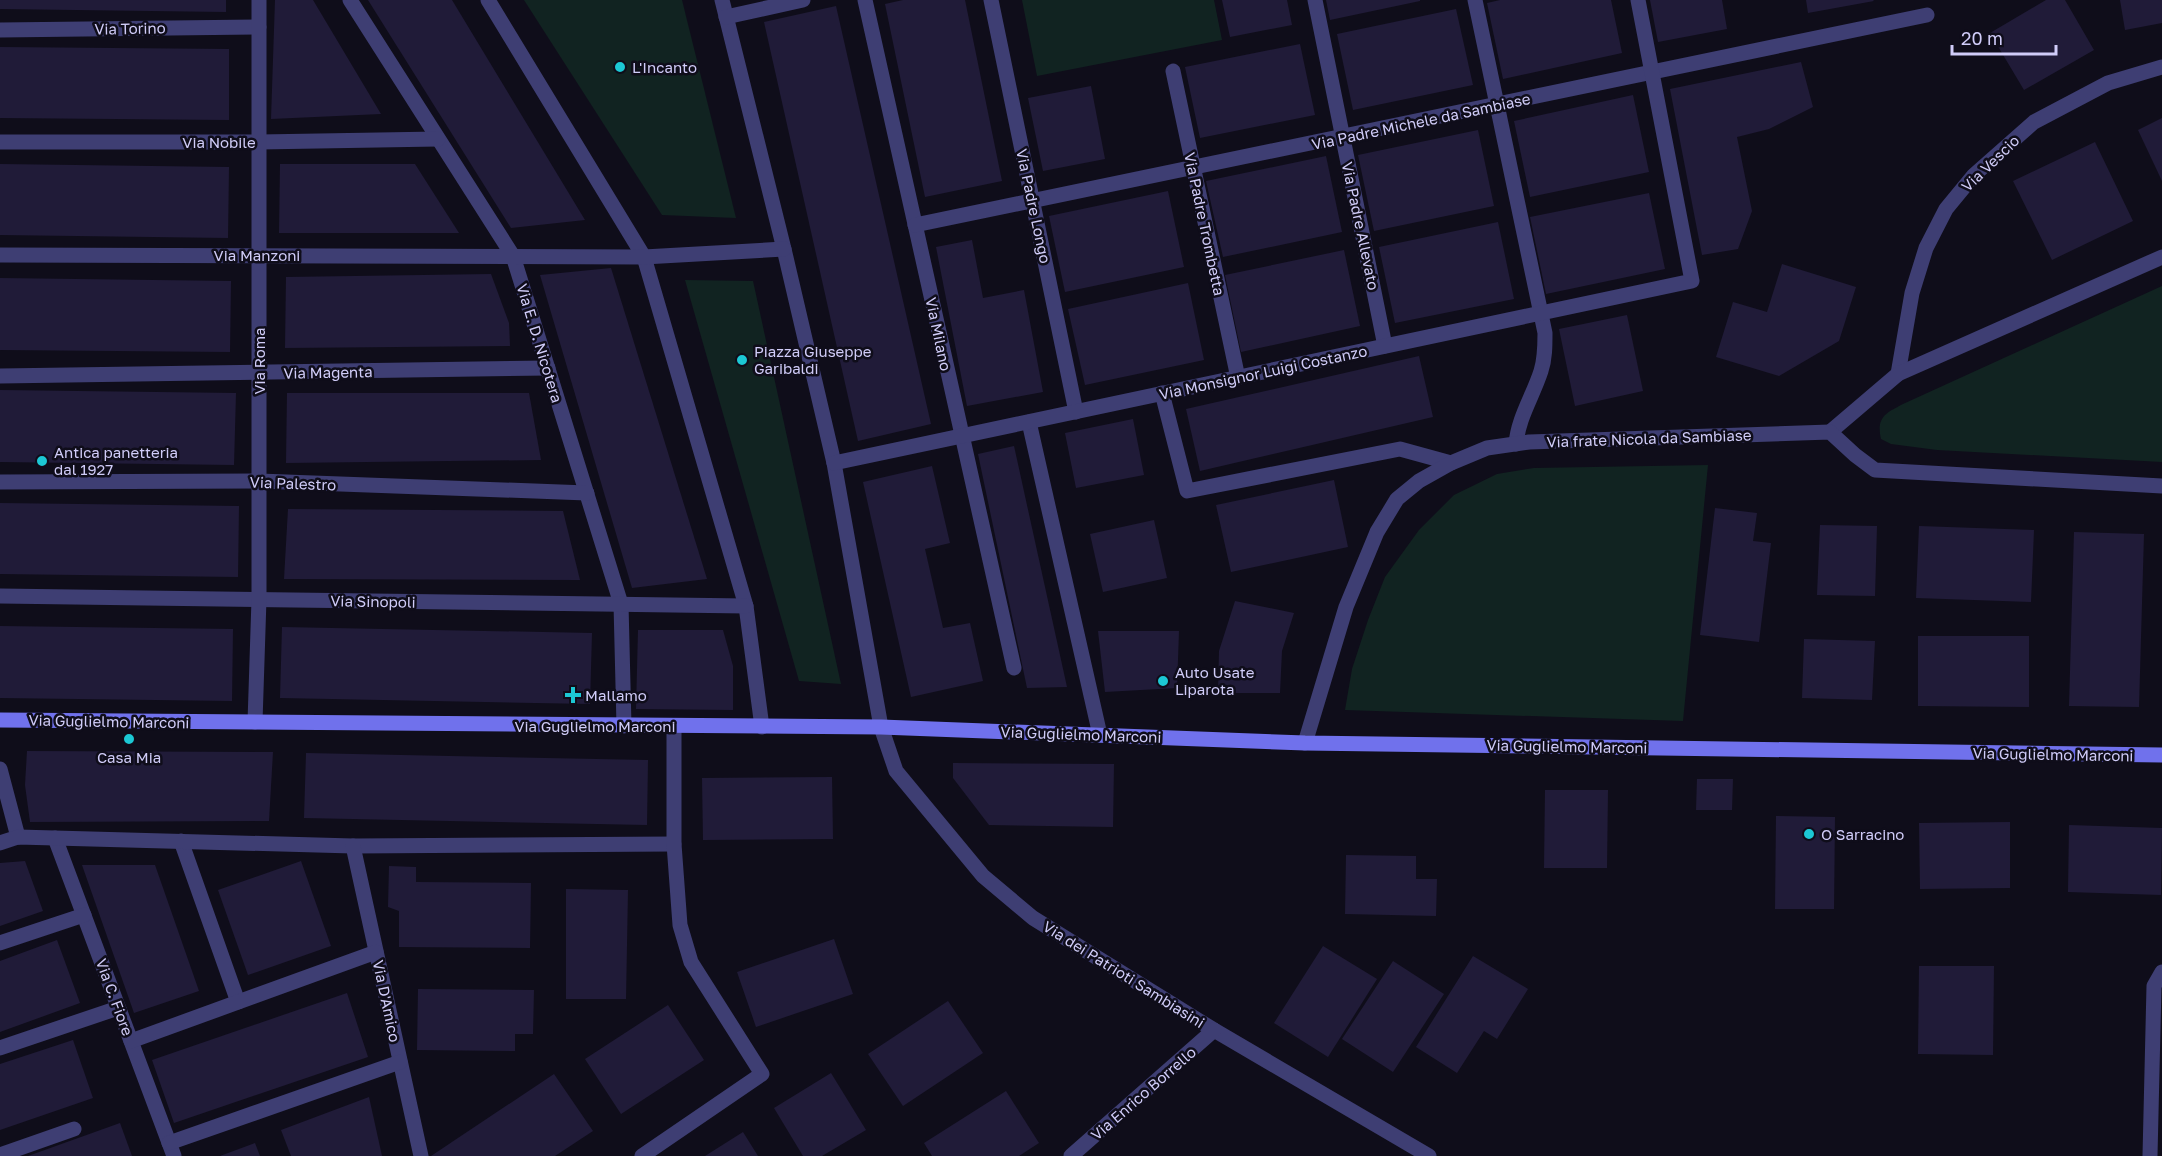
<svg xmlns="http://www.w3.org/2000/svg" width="2162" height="1156" font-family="'Golos Text',sans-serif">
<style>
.green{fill:#112321}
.building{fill:#201b38}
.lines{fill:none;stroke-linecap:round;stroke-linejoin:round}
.street{stroke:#3e3e73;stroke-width:15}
.secondary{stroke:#7071ec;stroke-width:15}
.poi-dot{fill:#1cc8d4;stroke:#0f0d1a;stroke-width:2}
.labels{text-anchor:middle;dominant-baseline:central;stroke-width:5;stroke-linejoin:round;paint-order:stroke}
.street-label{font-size:15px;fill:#d0ccf8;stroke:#0f0d1a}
.poi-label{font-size:15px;fill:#d0ccf8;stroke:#0f0d1a;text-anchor:start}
</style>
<rect width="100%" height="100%" fill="#0f0d1a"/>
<g class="green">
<path d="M524 0H682L736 218 662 215Z"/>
<path d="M1022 0H1214L1222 40 1037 76Z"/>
<path d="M685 280 753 281 841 684 799 681Z"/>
<path d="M2162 286V462L1937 450 1891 444 1881 439C1876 417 1886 413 1903 404Z"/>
<path d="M1708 465 1683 721 1345 710 1352 669 1368 620 1385 577 1419 530 1454 495 1497 474 1534 468Z"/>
</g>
<g class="building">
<path d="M0 0H226V12L0 9Z"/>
<path d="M275 0H313L381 114 271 119Z"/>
<path d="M368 0H452L585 220 511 228Z"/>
<path d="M903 0H965L1002 181 925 197 885 4Z"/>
<path d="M1222 0H1287L1292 25 1230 37Z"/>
<path d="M1326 0H1420V1L1330 20Z"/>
<path d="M1500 0H1611L1622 53 1503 79 1487 3Z"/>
<path d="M1650 0H1722L1727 29 1658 42Z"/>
<path d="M1806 0H1873L1874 1 1808 13Z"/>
<path d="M2046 0H2065L2094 50 2024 90 1990 33Z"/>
<path d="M2120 0H2162V23L2125 30Z"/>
<path d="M836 6 931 424 858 441 764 22Z"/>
<path d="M1456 9 1473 85 1353 110 1337 34Z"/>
<path d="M1300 44 1315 115 1200 138 1185 67Z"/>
<path d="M0 47 229 49V120L0 118Z"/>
<path d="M1801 62 1813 107 1769 129 1737 137 1752 211 1738 249 1702 255 1670 89Z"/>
<path d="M1091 86 1105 159 1043 171 1028 98Z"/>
<path d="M1633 95 1649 172 1530 197 1514 121Z"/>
<path d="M2162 118V181L2138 130Z"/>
<path d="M1478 130 1494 206 1374 231 1358 155Z"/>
<path d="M2095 142 2133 221 2052 260 2013 181Z"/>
<path d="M1326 156 1342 232 1223 257 1206 181Z"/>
<path d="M0 164 229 167 228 238 0 235Z"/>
<path d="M280 164H415L459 233H279Z"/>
<path d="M1168 191 1184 267 1065 292 1049 216Z"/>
<path d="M1649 193 1665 269 1546 294 1530 217Z"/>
<path d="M1498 222 1514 299 1395 323 1379 247Z"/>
<path d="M972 240 983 298 1024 290 1043 392 967 406 936 247Z"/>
<path d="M1344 250 1360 326 1241 352 1225 275Z"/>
<path d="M1782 264 1856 287 1839 341 1779 376 1716 357 1733 302 1767 312Z"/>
<path d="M611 268 707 579 632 588 540 275Z"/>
<path d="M491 274 509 323 510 346 285 348 286 277Z"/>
<path d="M0 278 231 281 230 352 0 350Z"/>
<path d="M1188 283 1204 360 1085 385 1068 309Z"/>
<path d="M1627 315 1643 391 1575 406 1559 329Z"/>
<path d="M1419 356 1433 417 1200 471 1186 409Z"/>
<path d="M0 390 236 393 234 465 0 462Z"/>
<path d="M287 393H529L541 460 286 463Z"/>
<path d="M1133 419 1144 475 1076 488 1065 433Z"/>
<path d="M1014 446 1067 687 1027 688 978 454Z"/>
<path d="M932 466 950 543 925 549 943 628 970 623 983 681 911 697 863 482Z"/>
<path d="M1334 480 1348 547 1231 572 1216 505Z"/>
<path d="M0 503 239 506 238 577 0 574Z"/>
<path d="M1715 508 1757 513 1753 541 1771 543 1759 642 1700 635Z"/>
<path d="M288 509 563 511 580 580 284 579Z"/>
<path d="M1154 520 1167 578 1103 592 1090 534Z"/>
<path d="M1820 525 1877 526 1875 596 1817 595Z"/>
<path d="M1919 526 2034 530 2031 602 1916 598Z"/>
<path d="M2074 532 2144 534 2139 707 2069 706Z"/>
<path d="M1235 601 1294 613 1282 651 1280 693H1218L1219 651Z"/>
<path d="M0 626 233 629 232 701 0 698Z"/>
<path d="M282 627 592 633 590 704 280 698Z"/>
<path d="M638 630H723L733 666V710L636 709Z"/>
<path d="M1098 631H1179L1177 688 1105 692Z"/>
<path d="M1918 636H2029V707L1918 706Z"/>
<path d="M1804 639 1875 641 1872 700 1802 698Z"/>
<path d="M27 751 273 752 269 821 30 822 25 785Z"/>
<path d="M306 753 648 760 647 825 304 818Z"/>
<path d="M953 763 1114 764 1113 827 989 825 953 778Z"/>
<path d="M832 777 833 839 703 840 702 778Z"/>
<path d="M1697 779H1733L1732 810H1696Z"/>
<path d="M1545 790H1608L1607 868H1544Z"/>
<path d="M1776 816 1835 817 1834 909H1775Z"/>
<path d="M2010 822V888L1920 889 1919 823Z"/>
<path d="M2069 825 2162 828 2161 895 2068 892Z"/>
<path d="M1346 855 1416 856V879H1437L1436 916 1345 914Z"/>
<path d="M25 861 43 911 0 926V863Z"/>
<path d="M301 861 331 946 248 975 218 890Z"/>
<path d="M82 865H155L199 991 134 1013Z"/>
<path d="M389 866 416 867V882L531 883 530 948 399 947V911L388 907Z"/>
<path d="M566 889 628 890 626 999H566Z"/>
<path d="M834 939 853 994 756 1027 737 972Z"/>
<path d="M57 940 80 1003 0 1032V961Z"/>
<path d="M1323 946 1377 979 1328 1057 1274 1023Z"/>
<path d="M1473 956 1528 989 1497 1039 1484 1031 1457 1073 1416 1047Z"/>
<path d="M1393 961 1444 994 1393 1072 1342 1039Z"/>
<path d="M1919 966H1994L1993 1055 1918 1054Z"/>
<path d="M418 989 534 990 533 1034H515V1051L417 1050Z"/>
<path d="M347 993 368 1057 174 1123 152 1060Z"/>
<path d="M948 1001 983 1053 903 1106 868 1054Z"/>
<path d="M668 1005 704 1060 621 1114 585 1059Z"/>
<path d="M73 1040 93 1098 0 1130V1064Z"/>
<path d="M831 1073 866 1130 822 1156H803L774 1108Z"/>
<path d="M554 1074 593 1131 555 1156H431Z"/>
<path d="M1006 1091 1039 1143 1019 1156H932L924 1143Z"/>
<path d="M369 1097 382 1156H291L281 1130Z"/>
<path d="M120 1123 132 1156H28Z"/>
<path d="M743 1132 758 1156H705Z"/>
<path d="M255 1143 260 1156H220Z"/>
</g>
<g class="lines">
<g class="street">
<path d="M350 0 513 256 621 604 624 726"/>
<path d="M488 0 644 257 746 606 762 727"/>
<path d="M722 0 784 249 834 463 881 727 896 771 983 876 1033 918 1214 1030 1429 1156"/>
<path d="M865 0 1014 668"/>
<path d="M991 0 1076 412"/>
<path d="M1315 0 1385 346"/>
<path d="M1475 0 1545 333C1545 346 1545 359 1541 371 1533 396 1518 418 1516 444"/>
<path d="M726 17 803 0"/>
<path d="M0 30 259 27"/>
<path d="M1173 71 1238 378"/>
<path d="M0 142H259L438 139"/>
<path d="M915 225 1927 15"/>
<path d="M0 255 644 257 784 249"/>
<path d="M1898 374 1912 293 1926 248 1946 209 1974 175 2034 122 2108 83 2162 67"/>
<path d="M0 376 548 368"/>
<path d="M1162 393 1187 491 1400 449 1451 463"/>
<path d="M1029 422 1100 735"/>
<path d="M1830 432 1898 374 2162 257"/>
<path d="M834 463 1692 281 1638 0"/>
<path d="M0 482 259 481 587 493"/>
<path d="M0 596 746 606"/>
<path d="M255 722 259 599V0"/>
<path d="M1305 743 1346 607 1377 532 1397 499 1419 481 1451 463 1487 448 1529 442 1830 432 1855 455 1875 470 2162 486"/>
<path d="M0 769 18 837"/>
<path d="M55 838 174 1156"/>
<path d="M181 841 238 1002"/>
<path d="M0 843 18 837 353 846 674 844"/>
<path d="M353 846 421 1156"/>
<path d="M0 943 84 915"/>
<path d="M131 1041 376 952"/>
<path d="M0 1048 118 1008"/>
<path d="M169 1143 400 1062"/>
<path d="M0 1155 74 1129"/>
<path d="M642 1156 762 1074 691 962 680 925 674 844V726"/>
<path d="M1071 1156 1214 1030"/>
<path d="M2150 1156 2154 986 2162 972"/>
</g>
<path class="secondary" d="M0 720 881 727 1305 743 2162 755"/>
</g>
<g class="poi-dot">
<circle cx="620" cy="67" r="6"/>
<circle cx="742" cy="360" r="6"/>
<circle cx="42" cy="461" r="6"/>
<circle cx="1163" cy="681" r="6"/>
<path d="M570 686h6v6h6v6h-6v6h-6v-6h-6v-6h6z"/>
<circle cx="129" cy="739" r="6"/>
<circle cx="1809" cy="834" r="6"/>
</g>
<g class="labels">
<g class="street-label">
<text transform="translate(130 28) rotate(-1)">Via Torino</text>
<text transform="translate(1421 121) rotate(-12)">Via Padre Michele da Sambiase</text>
<text x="219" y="142">Via Nobile</text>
<text transform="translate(1990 163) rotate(-44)">Via Vescio</text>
<text transform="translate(1034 206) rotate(78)">Via Padre Longo</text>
<text transform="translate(1205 224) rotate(78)">Via Padre Trombetta</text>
<text transform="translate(1361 226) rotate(78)">Via Padre Allevato</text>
<text x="257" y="255">Via Manzoni</text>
<text transform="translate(939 334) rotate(78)">Via Milano</text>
<text transform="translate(540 343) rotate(73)">Via E. D. Nicotera</text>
<text transform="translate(259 361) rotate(-90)">Via Roma</text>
<text transform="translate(328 372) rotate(-1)">Via Magenta</text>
<text transform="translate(1263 372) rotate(-12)">Via Monsignor Luigi Costanzo</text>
<text transform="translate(1649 438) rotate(-2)">Via frate Nicola da Sambiase</text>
<text transform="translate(293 483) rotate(2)">Via Palestro</text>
<text transform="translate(373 601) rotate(1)">Via Sinopoli</text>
<text transform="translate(109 721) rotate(1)">Via Guglielmo Marconi</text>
<text x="595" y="726">Via Guglielmo Marconi</text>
<text transform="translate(1081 734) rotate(2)">Via Guglielmo Marconi</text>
<text transform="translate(1567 746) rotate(1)">Via Guglielmo Marconi</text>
<text transform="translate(2053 754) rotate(1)">Via Guglielmo Marconi</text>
<text transform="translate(1124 974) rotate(32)">Via dei Patrioti Sambiasini</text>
<text transform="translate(115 997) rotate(70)">Via C. Fiore</text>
<text transform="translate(387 1001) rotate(78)">Via D'Amico</text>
<text transform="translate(1143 1093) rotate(-41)">Via Enrico Borrello</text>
</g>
<g class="poi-label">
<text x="632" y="67">L'Incanto</text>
<text x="754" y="351">Piazza Giuseppe<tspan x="754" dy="17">Garibaldi</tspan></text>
<text x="54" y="452">Antica panetteria<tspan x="54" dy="17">dal 1927</tspan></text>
<text x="1175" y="672">Auto Usate<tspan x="1175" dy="17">Liparota</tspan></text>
<text x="585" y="695">Mallamo</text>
<text x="129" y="757" text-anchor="middle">Casa Mia</text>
<text x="1821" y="834">O Sarracino</text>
</g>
</g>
<path d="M1952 45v9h104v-9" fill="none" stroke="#d0ccf8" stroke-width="3"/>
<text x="1961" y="45" font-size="18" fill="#d0ccf8" stroke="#0f0d1a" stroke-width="4.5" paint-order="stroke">20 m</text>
</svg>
